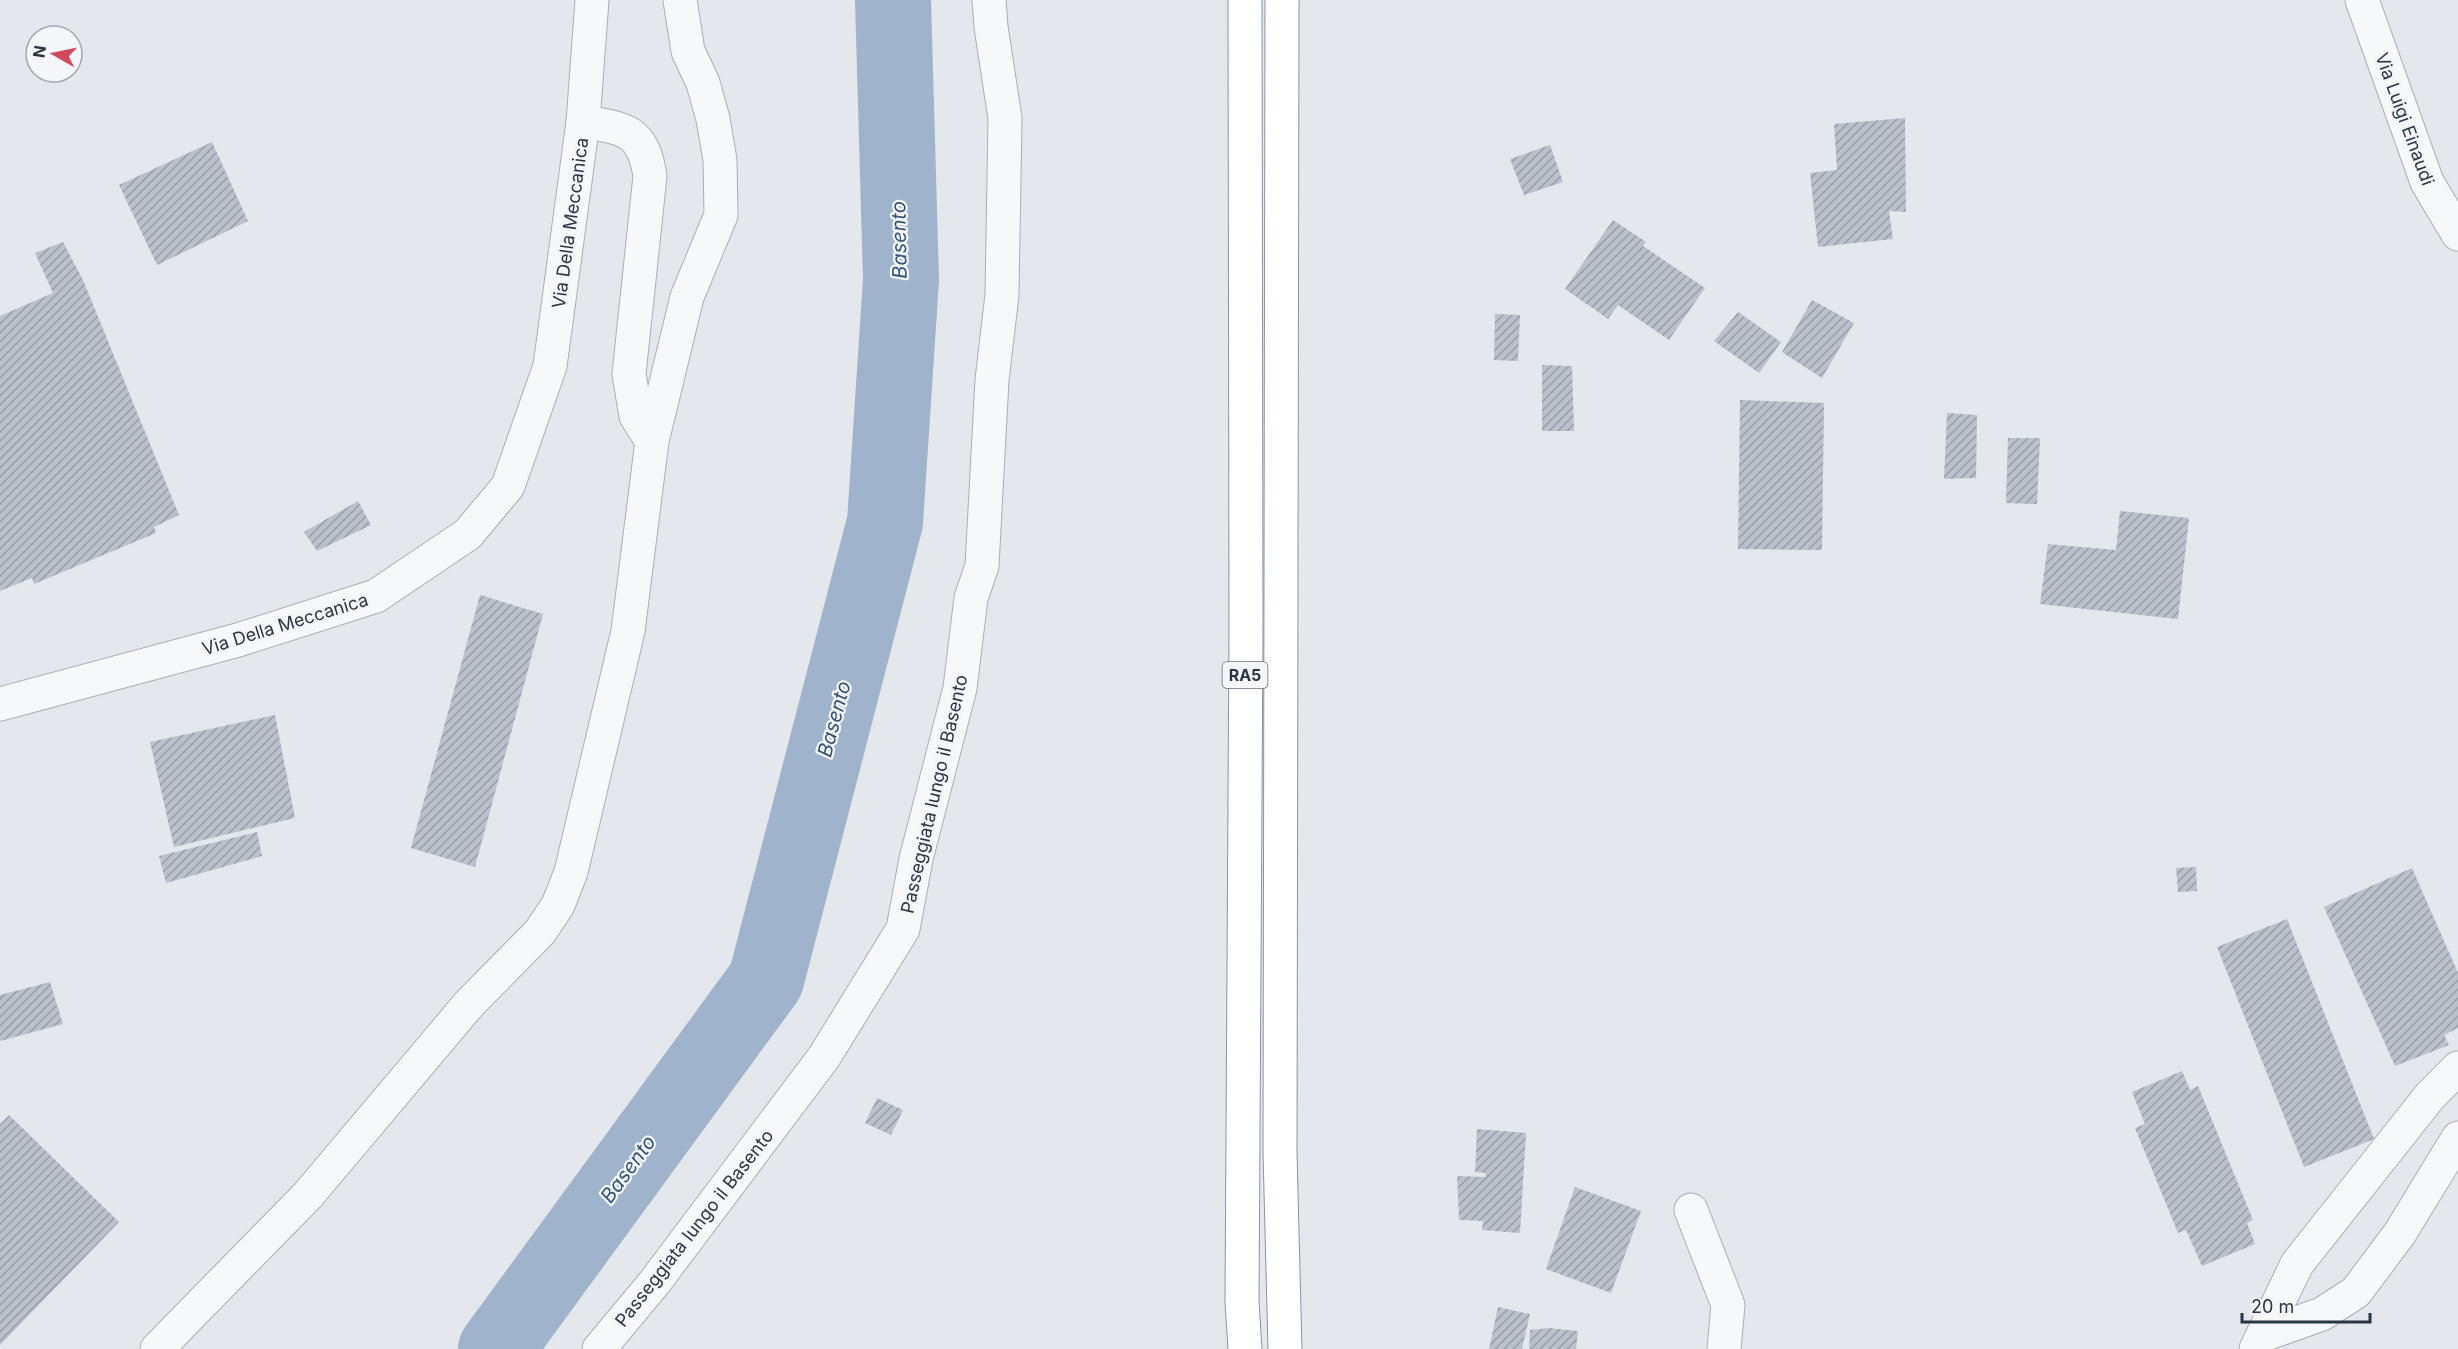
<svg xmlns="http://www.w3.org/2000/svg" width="2458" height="1349" font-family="Inter,sans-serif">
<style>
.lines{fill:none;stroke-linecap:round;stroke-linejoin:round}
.river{stroke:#9fb4cc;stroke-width:76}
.building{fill:url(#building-hatch)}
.street-casing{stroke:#a9aeb7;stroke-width:35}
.highway-casing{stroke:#8b94a3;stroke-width:35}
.street{stroke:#f7f8fa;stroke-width:33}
.highway{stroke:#fff;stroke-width:33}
.labels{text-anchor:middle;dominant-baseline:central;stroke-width:4.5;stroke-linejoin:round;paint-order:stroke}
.shield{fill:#f4f6f9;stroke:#676e7b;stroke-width:1.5}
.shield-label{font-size:16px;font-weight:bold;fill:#2b3445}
.street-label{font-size:18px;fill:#2b3445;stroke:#f4f6f9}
.water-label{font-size:20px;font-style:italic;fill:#34527a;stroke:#f4f6f9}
</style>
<defs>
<pattern id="building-hatch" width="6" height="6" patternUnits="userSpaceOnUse" patternTransform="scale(1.5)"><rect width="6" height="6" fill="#bbc0ca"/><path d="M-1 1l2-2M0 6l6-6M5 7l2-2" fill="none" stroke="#989da6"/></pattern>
</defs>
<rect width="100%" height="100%" fill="#e4e7ec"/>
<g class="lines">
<path class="river" d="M496 1349 766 980 885 522 901 280 893 0"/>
</g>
<g class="building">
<path d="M1905 118 1906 212 1889 211 1893 239 1818 247 1810 173 1837 170 1834 124Z"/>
<path d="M212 142 248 221 157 265 119 185Z"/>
<path d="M1550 145 1563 182 1524 195 1510 159Z"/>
<path d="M1613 220 1646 242 1643 246 1705 288 1669 340 1618 305 1608 319 1565 289Z"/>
<path d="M63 242 83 280 179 515 154 527 156 533 34 584 32 578 0 591V316L53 293 35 253Z"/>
<path d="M1812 300 1854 323 1822 378 1782 352Z"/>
<path d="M1738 312 1781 342 1759 373 1714 341Z"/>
<path d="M1495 314 1520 315 1518 361 1494 360Z"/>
<path d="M1542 365 1572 366 1574 431H1542Z"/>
<path d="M1740 400 1824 403 1822 550 1738 549Z"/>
<path d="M1947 413 1977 415 1976 478 1944 479Z"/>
<path d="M2008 438H2040L2037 504 2006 503Z"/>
<path d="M358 501 371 525 317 551 304 532Z"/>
<path d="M2120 511 2189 518 2178 619 2040 604 2048 544 2116 550Z"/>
<path d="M480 595 543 614 475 867 411 848Z"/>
<path d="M275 715 295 818 174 847 150 742Z"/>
<path d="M257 832 262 856 166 883 159 856Z"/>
<path d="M2196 867 2197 891 2178 892 2176 868Z"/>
<path d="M2412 868 2458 973V1028L2444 1035 2449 1045 2395 1066 2324 907Z"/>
<path d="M2287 919 2374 1139 2304 1167 2217 947Z"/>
<path d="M50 982 63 1024 0 1041V995Z"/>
<path d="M2182 1071 2190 1090 2198 1086 2253 1220 2247 1223 2255 1244 2202 1266 2186 1230 2178 1233 2135 1128 2145 1124 2132 1092Z"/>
<path d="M877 1098 903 1110 891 1135 865 1123Z"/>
<path d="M9 1115 119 1222 0 1345V1124Z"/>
<path d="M1477 1129 1526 1133 1520 1233 1482 1230 1483 1221 1459 1220 1457 1176 1485 1177 1486 1173 1475 1172Z"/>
<path d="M1575 1187 1641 1211 1611 1293 1546 1269Z"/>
<path d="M1498 1307 1530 1314 1522 1349H1489Z"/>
<path d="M1549 1328 1578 1331 1576 1349H1529L1530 1330Z"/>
</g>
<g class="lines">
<defs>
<g id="street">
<path d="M2362 0 2427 182 2458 234"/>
<path d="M583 122C625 128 643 130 650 176L629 374 636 416 652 441"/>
<path d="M0 704 238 640 376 596 468 534 508 486 550 366 583 122 592 0"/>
<path d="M1691 1210 1728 1305 1724 1349"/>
<path d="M2263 1335 2322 1314 2356 1292 2400 1233 2458 1138"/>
<path d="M157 1349 308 1195 469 1004 540 932 558 905 571 872 628 631 652 441 687 297 721 215 720 160 713 119 703 83 688 51 680 0"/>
<path d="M599 1349 654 1283 824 1057 903 929 916 859 960 688 971 598 982 566 992 380 1002 295 1005 118 991 27 989 0"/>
<path d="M2256 1349 2297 1264 2430 1096 2458 1068"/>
</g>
<g id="highway">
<path d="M1282 0 1280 1152 1285 1349"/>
<path d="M1245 1349 1242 1302 1246 630 1245 0"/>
</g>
</defs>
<use href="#street" class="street-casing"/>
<use href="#highway" class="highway-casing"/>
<use href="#street" class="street"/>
<use href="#highway" class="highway"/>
</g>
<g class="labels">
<rect class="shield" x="1222.5" y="662" width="45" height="26" rx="4.5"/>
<g class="shield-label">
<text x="1245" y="675">RA5</text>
</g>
<g class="street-label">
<text transform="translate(2405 119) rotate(70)">Via Luigi Einaudi</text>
<text transform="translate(570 223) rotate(-82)">Via Della Meccanica</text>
<text transform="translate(285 624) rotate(-17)">Via Della Meccanica</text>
<text transform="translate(934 794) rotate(-77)">Passeggiata lungo il Basento</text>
<text transform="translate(694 1228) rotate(-52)">Passeggiata lungo il Basento</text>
</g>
<g class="water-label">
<text transform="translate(899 240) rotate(-91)">Basento</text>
<text transform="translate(834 719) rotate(-75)">Basento</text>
<text transform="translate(628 1169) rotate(-54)">Basento</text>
</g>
</g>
<g transform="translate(54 54) rotate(279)"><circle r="28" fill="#f4f6f9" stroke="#a4a8b1" stroke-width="1.5"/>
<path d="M0-4.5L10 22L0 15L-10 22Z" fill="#d1495b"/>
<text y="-9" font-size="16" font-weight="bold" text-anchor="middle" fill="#2b3445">N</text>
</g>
<path d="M2242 1313v9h128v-9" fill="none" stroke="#2b3445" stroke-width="3"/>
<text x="2251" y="1313" font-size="18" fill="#2b3445" stroke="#f4f6f9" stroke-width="4.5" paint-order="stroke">20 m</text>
</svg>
